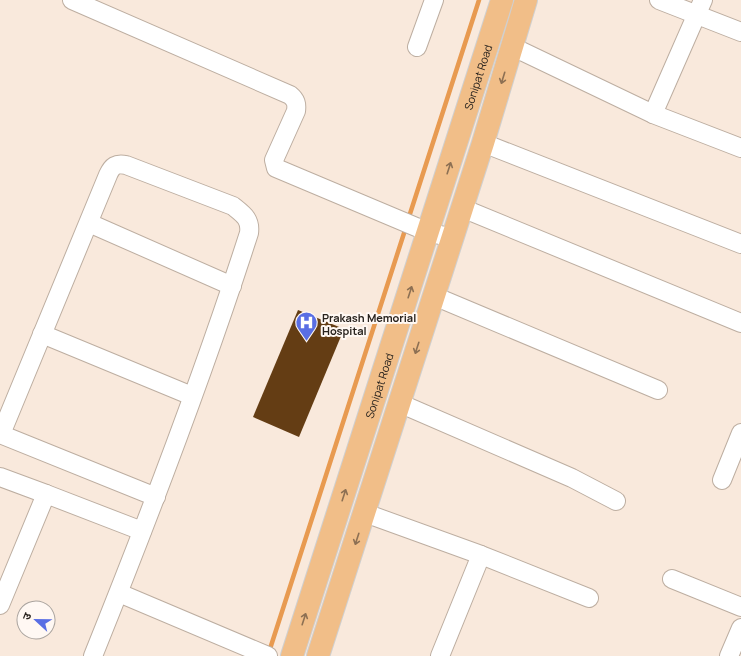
<svg xmlns="http://www.w3.org/2000/svg" width="741" height="656" font-family="Manrope,'Noto Sans Devanagari',sans-serif">
<style>
.lines{fill:none;stroke-linecap:round;stroke-linejoin:round}
.stream{stroke:#e89a50;stroke-width:4.5}
.building{fill:#643d14}
.minor-casing{stroke:#bdaea1;stroke-width:20}
.major-casing{stroke:#d0cfce;stroke-width:24}
.minor{stroke:#fff;stroke-width:18}
.major{stroke:#f1be88;stroke-width:22}
.oneway{stroke:#8d7053}
.labels{text-anchor:middle;dominant-baseline:central;stroke-width:4;stroke-linejoin:round;paint-order:stroke}
.street-label{font-size:11px;fill:#29231e;stroke:#fff8f3}
.poi-label{font-size:11px;font-weight:bold;fill:#29231e;stroke:#fff8f3;text-anchor:start}
</style>
<rect width="100%" height="100%" fill="#f9e9dc"/>
<g class="lines">
<g class="stream">
<path d="M408 220 479 0"/>
<path d="M269 652 406 227"/>
</g>
</g>
<path class="building" d="M298 310 344 329 299 437 253 417Z"/>
<g class="lines">
<defs>
<g id="minor">
<path d="M72 0 290 95C296 100 297 104 296 111L274 160 276 168 428 232 452 238"/>
<path d="M659 0 741 32"/>
<path d="M417 47 434 0"/>
<path d="M513 47 653 114 741 148"/>
<path d="M653 114 703 0"/>
<path d="M483 143 741 244"/>
<path d="M462 208 741 323"/>
<path d="M89 223 232 286"/>
<path d="M434 296 658 390"/>
<path d="M42 334 192 396"/>
<path d="M399 403 572 478 616 501"/>
<path d="M0 434 156 497"/>
<path d="M1 434 108 175C112 166 116 163 126 165L233 206C243 214 251 219 249 233 203 376 149 517 93 656"/>
<path d="M0 477 46 494"/>
<path d="M722 480 741 433"/>
<path d="M365 513 481 555 589 598"/>
<path d="M672 579 741 607"/>
<path d="M119 593 268 656"/>
<path d="M0 605 46 494 142 531"/>
<path d="M440 656 481 555"/>
<path d="M729 656 741 628"/>
</g>
<g id="major">
<path id="s1" d="M292 656 502 0"/>
<path d="M318 656 483 143 526 0"/>
</g>
</defs>
<use href="#minor" class="minor-casing"/>
<use href="#major" class="major-casing"/>
<use href="#minor" class="minor"/>
<use href="#major" class="major"/>
</g>
<defs><path id="oneway-shaft" d="M-6 0H5M1.5-3L5.5 0L1.5 3" fill="none" stroke-width="1.6" stroke-linecap="round" stroke-linejoin="round"/></defs>
<g class="oneway">
<use href="#oneway-shaft" transform="translate(503 78) rotate(107)"/>
<use href="#oneway-shaft" transform="translate(449 168) rotate(-72)"/>
<use href="#oneway-shaft" transform="translate(410 292) rotate(-72)"/>
<use href="#oneway-shaft" transform="translate(417 348) rotate(108)"/>
<use href="#oneway-shaft" transform="translate(344 495) rotate(-72)"/>
<use href="#oneway-shaft" transform="translate(357 539) rotate(108)"/>
<use href="#oneway-shaft" transform="translate(304 619) rotate(-72)"/>
</g>
<defs>
<symbol id="hospital-pin" viewBox="-11 -11 22 30"><path d="M0 17L-7.5 6A9.5 9.5 0 1 1 7.5 6Z" fill="#596ee4" stroke="#fff8f3"/><path d="M-5-5h3v3.5h4V-5h3V5h-3V1.5h-4V5h-3Z" fill="#fff"/></symbol>
</defs>
<g fill-rule="evenodd">
<use href="#hospital-pin" x="294" y="310" width="25" height="34"/>
</g>
<g class="labels">
<g class="street-label">
<text stroke="none"><textPath href="#s1" startOffset="608">Sonipat Road</textPath></text>
<text stroke="none"><textPath href="#s1" startOffset="284">Sonipat Road</textPath></text>
</g>
<g class="poi-label">
<text x="322" y="317">Prakash Memorial<tspan x="322" dy="13">Hospital</tspan></text>
</g>
</g>
<g transform="translate(36 620) rotate(292)"><circle r="19" fill="#fff8f3" stroke="#a9a39e"/>
<path d="M0-3L7 15L0 10L-7 15Z" fill="#596ee4"/>
<text y="-6" font-size="11" font-weight="bold" text-anchor="middle" fill="#29231e">उ</text>
</g>
</svg>
